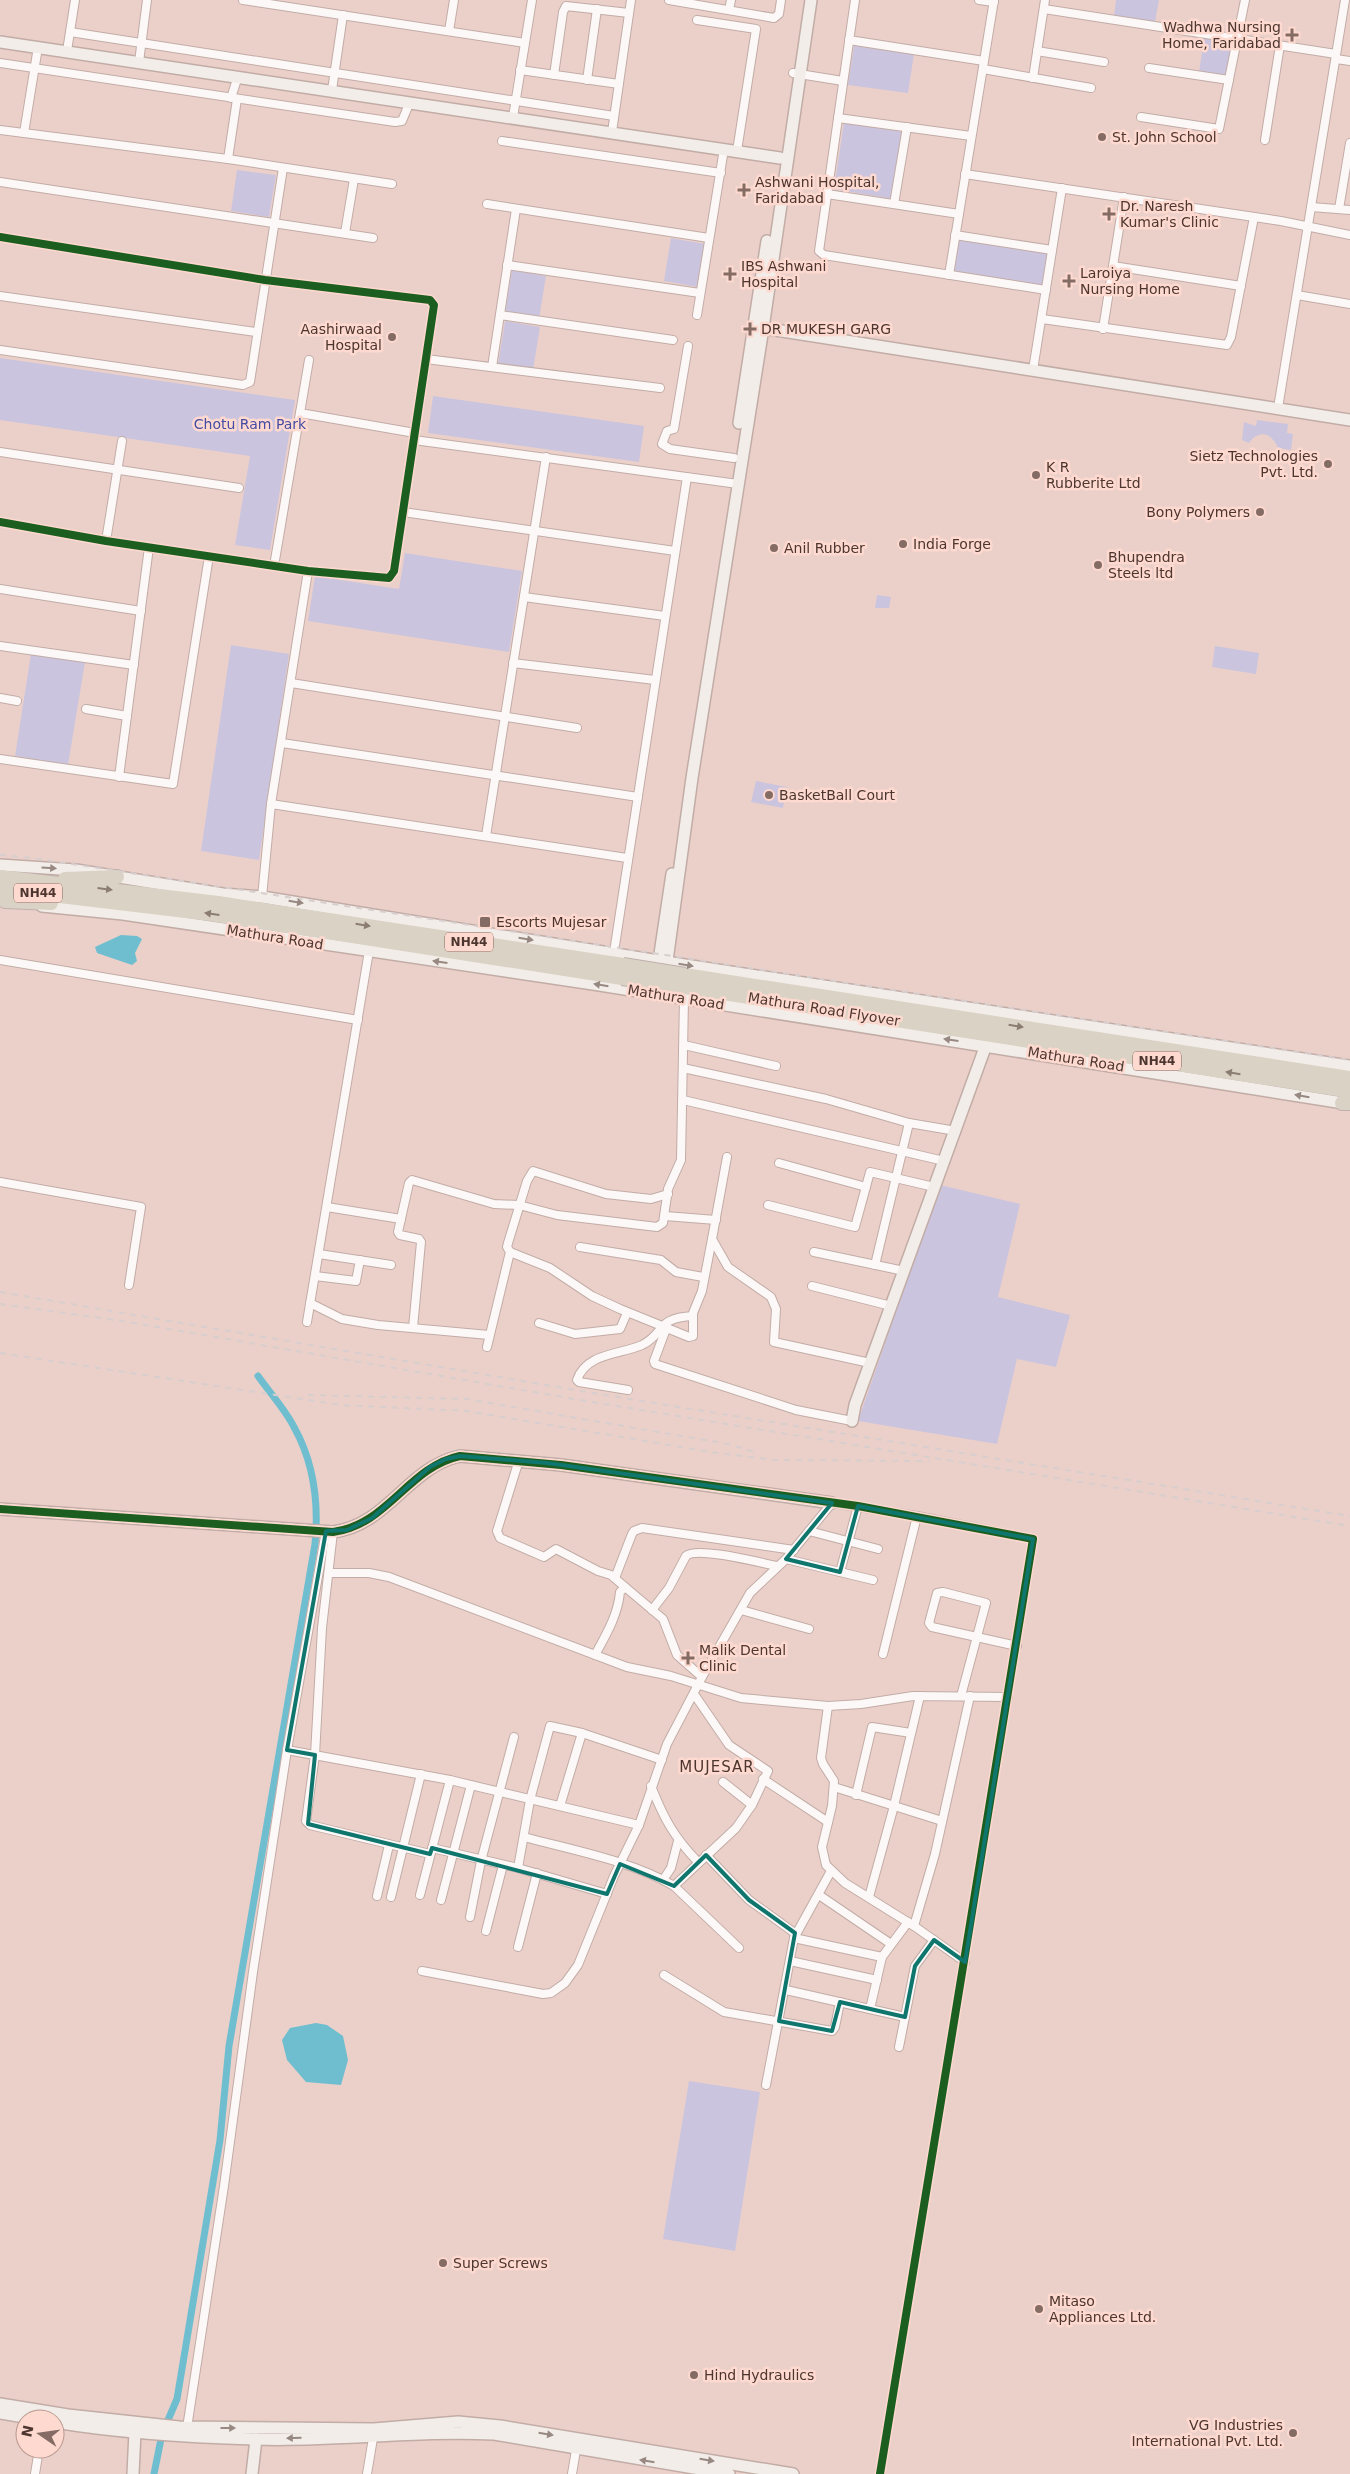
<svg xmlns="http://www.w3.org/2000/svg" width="1350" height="2474" font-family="'DejaVu Sans',sans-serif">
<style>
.green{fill:#cbc4de}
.water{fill:#6fbed0}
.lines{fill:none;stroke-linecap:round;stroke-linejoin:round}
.canal{stroke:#6fbed0;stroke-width:7}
.street-casing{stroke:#c2aca6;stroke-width:10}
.secondary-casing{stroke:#c2aca6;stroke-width:14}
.highway-casing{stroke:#c0b0ac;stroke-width:16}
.street{stroke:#fcf8f7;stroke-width:8}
.secondary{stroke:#f2ede8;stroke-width:11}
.highway{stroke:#dad3c5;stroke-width:14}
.rail{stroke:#d7cecd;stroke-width:2;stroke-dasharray:6 6;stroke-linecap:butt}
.highway-bridge-casing{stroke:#c0b0ac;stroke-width:16;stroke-linecap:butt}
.highway-bridge{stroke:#dad3c5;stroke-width:14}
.cycleway-casing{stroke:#fed9cf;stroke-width:11}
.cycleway{stroke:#1b5e20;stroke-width:8}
.oneway{fill:#978882}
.oneway2{fill:#8c7d72}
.marked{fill:none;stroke:#0f766e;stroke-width:4;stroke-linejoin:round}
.poi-dot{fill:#846c65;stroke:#fed9cf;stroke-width:2}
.labels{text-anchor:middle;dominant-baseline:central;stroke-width:5;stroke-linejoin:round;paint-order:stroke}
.shield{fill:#fed9cf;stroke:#82675f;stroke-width:1}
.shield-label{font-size:12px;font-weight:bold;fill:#4d362f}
.poi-label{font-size:14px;fill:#4d362f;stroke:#fed9cf;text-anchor:start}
.park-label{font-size:14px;fill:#444ca5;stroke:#fed9cf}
.street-label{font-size:14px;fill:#4d362f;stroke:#fed9cf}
.neighbourhood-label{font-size:15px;letter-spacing:1px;fill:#4d362f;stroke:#fed9cf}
</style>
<rect width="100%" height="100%" fill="#ebd0ca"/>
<g class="green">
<path d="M1116 0H1159L1155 22 1114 16Z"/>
<path d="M1204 38 1234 43 1229 77 1199 72Z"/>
<path d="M854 46 914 54 908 93 848 85Z"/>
<path d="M844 122 903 132 893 199 834 189Z"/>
<path d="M237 170 276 175 269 217 231 211Z"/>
<path d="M671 238 705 244 698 287 664 281Z"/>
<path d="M959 238 1047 253 1042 286 953 272Z"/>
<path d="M512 270 546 276 539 319 505 313Z"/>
<path d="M505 321 540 327 533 370 498 365Z"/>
<path d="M0 358 295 400 270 550 235 545 250 456 0 420Z"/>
<path d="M433 396 644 426 639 462 428 433Z"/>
<path d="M1257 420 1288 424 1287 433 1293 434 1291 450 1278 448C1272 433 1259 429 1249 443L1242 440 1244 422 1256 426Z"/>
<path d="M405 553 522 571 509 652 308 621 315 576 399 589Z"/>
<path d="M877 595 891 597 889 608H875Z"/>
<path d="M231 645 289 654 259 860 201 851Z"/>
<path d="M1215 646 1259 653 1256 674 1212 667Z"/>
<path d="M31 654 85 662 68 765 15 756Z"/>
<path d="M756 781 787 787 783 808 751 802Z"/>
<path d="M940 1185 1020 1204 998 1297 1070 1315 1056 1367 1017 1359 997 1444 858 1421Z"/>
<path d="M689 2081 760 2092 735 2251 663 2239Z"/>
</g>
<g class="water">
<path d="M121 935 137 936 142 939 135 953 137 961 132 965 97 953 95 947Z"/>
<path d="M316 2023 327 2025 343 2036 348 2060 341 2085 306 2082 287 2060 282 2040 290 2028Z"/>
</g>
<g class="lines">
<path class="canal" d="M154 2474 162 2434 177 2399 220 2140 229 2046 315 1544C319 1503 314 1463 294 1427 285 1409 270 1393 258 1376"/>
<defs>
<g id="street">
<path d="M243 0 525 43"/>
<path d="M669 0 774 18 779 14 781 0"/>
<path d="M855 0 819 251 824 255 1046 290"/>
<path d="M979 0 994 2"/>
<path d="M1044 9 1336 54"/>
<path d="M729 10 731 0"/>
<path d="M697 20 756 29 737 151"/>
<path d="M449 31 454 0"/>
<path d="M70 32 614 116"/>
<path d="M849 40 984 61"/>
<path d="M67 51 75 0"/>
<path d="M1037 51 1104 62"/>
<path d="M1336 59 1350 61"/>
<path d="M139 62 147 0"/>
<path d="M0 63 395 122 402 121 409 104"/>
<path d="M1149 68 1229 80"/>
<path d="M983 69 1091 88"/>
<path d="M520 70 619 84"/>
<path d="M793 73 843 81"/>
<path d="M554 75 563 12 566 6 629 13"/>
<path d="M1033 78 1045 0"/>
<path d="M587 80 597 9"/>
<path d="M332 90 343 15"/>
<path d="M231 98 238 76"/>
<path d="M513 117 532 0"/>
<path d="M1141 117 1219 129 1245 0"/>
<path d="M838 118 971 136"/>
<path d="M0 130 228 159 392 184"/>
<path d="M612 132 631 0"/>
<path d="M24 133 38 47"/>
<path d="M1265 140 1280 45"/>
<path d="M502 141 721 173"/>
<path d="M228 159 237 99"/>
<path d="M965 174 1281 221 1350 235"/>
<path d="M0 182 373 238"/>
<path d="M827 194 959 214"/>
<path d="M487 204 709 238"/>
<path d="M894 204 907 127"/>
<path d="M1311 207 1350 210"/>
<path d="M1339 209 1350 143"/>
<path d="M345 233 354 179"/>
<path d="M955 235 1052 250"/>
<path d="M0 237 265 280 430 300 434 305 394 571 389 578 308 571 106 541 0 522"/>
<path d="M507 265 700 293"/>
<path d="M1113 266 1241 286"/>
<path d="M949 275 994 0"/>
<path d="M1297 295 1350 304"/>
<path d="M0 296 256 332"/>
<path d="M500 315 673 340"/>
<path d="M697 315 724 149"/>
<path d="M1042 319 1227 345 1231 337 1254 217"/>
<path d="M1103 329 1124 197"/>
<path d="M688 346 674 429 667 431 662 444 670 449 734 458"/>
<path d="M0 350 243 385 250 382 283 168"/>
<path d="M426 359 660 388"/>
<path d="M492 367 516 209"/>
<path d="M1033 370 1062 188"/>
<path d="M1278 408 1345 0"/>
<path d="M300 413 415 433"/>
<path d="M414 440 738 484"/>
<path d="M0 452 239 488"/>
<path d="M403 512 675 551"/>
<path d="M106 541 122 441"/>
<path d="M274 566 309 360"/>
<path d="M0 589 141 611"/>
<path d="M524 597 665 616"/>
<path d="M0 646 134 665"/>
<path d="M513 663 655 680"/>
<path d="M291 683 577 728"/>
<path d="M0 698 17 701"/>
<path d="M86 709 127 716"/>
<path d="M282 743 638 797"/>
<path d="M0 759 173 784 209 556"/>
<path d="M119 777 149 547"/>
<path d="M271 804 627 858"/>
<path d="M486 836 546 457"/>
<path d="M262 897 271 804 308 571"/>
<path d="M614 952 687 477"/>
<path d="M0 960 358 1020"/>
<path d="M684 1045 776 1066"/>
<path d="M683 1068 826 1099 909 1123 956 1131"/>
<path d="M683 1100 944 1161"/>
<path d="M727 1157 712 1239 728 1267 771 1297 776 1309 774 1342 870 1363"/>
<path d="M779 1163 866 1187"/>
<path d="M0 1182 141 1207 129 1285"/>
<path d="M768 1205 855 1227 870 1172 934 1187"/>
<path d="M327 1207 401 1219"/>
<path d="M665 1216 716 1220"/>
<path d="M580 1247 661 1260 676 1272 703 1277"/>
<path d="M510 1252 550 1268 592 1296 620 1309 689 1337 693 1336V1313L702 1291 712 1239"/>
<path d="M814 1252 904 1271"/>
<path d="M319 1254 391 1265"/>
<path d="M875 1265 909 1123"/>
<path d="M315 1276 356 1281 360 1260"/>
<path d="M812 1286 891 1306"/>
<path d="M310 1303 342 1319 378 1325 489 1335"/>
<path d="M307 1322 369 951"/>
<path d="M539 1323 575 1334 620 1329 627 1313"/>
<path d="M413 1328 421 1242 419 1239 400 1235 398 1232 409 1183 412 1180 494 1204 519 1205 557 1215 657 1227 663 1223 668 1189 681 1160 684 998"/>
<path d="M666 1329 654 1361 655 1364 796 1410 852 1421"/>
<path d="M487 1347 510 1252 507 1247 508 1243 527 1181 533 1171 606 1194 651 1199 668 1194"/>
<path d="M628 1390 579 1382 577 1380C586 1353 619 1355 642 1345 666 1333 655 1318 693 1316"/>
<path d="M519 1460 497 1531 500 1538 544 1557 556 1549 598 1571 611 1575 625 1587"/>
<path d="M809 1531 878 1549"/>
<path d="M333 1532 322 1628 315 1755 306 1821 310 1825 430 1854"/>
<path d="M786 1559 873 1580"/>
<path d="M840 1572 858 1506"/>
<path d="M330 1573H369L389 1577 627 1667 671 1676 741 1698 828 1706 861 1704 913 1696 1008 1697"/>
<path d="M615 1578 632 1534 634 1531 642 1528 794 1550"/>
<path d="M652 1610 669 1588 686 1556C697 1546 761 1563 777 1566"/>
<path d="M741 1610 809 1629"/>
<path d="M883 1654 917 1516"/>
<path d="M595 1655C606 1635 618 1615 620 1592L625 1587 663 1619 677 1655 702 1677"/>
<path d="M961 1696 986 1603 943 1592 937 1593 929 1623 932 1627 1017 1646"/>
<path d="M828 1706 821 1758 823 1764 834 1781 832 1806 822 1847 826 1865 845 1883 914 1926 965 1962"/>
<path d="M287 1750 450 1780 639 1825"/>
<path d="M763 1779 828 1822"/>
<path d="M723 1782 752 1805"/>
<path d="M651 1786C664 1819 674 1837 698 1862"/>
<path d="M834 1787 942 1821"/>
<path d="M856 1795 872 1727 911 1733"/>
<path d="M560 1806 582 1733"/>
<path d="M524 1837C572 1850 632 1861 674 1886L739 1948"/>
<path d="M432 1848 518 1868 607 1894"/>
<path d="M706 1855 749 1900 796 1934"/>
<path d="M518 1868 530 1800 550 1726 582 1733 662 1760"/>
<path d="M831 1871 794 1938 882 1957"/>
<path d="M663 1880 671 1868 678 1841"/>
<path d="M674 1886 736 1828 752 1805 768 1771 729 1745 694 1694"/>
<path d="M420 1895 450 1780"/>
<path d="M819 1895 891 1944"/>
<path d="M377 1896 389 1845"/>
<path d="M391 1897 421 1774"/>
<path d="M869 1897 894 1806 920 1696"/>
<path d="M441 1900 471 1785"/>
<path d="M470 1917 481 1861 514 1737"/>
<path d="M914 1926 935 1854 970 1696"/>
<path d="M486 1931 503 1865"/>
<path d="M518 1947 537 1873"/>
<path d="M790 1961 877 1980"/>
<path d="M422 1971 543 1994 551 1993 565 1983 578 1965 614 1876 639 1825 667 1744 702 1677 750 1593 786 1559 832 1503 917 1516 1033 1539 880 2474"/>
<path d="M664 1975 724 2012 832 2031 835 2027 840 2002"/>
<path d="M786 1990 905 2017"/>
<path d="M870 2009 882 1957 908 1922"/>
<path d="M899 2047 915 1966 934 1940"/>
<path d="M766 2085 794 1938"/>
<path d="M187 2428 224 2186 253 1972 287 1750 326 1531"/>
<path d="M35 2474 39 2449"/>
<path d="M367 2474 374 2432"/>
<path d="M572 2474 577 2444"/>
</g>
<g id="secondary">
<path d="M0 42 780 158"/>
<path d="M756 327 1350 420"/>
<path d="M739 423 767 241"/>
<path d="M0 865 76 870 223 894 262 897 659 961 1350 1066"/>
<path d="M42 906 123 914 593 984 1350 1104"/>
<path d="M658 967 672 874"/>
<path d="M666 968 692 778 763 328 811 0"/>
<path d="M852 1421 855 1405 986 1045"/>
<path d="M0 1509 333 1532C388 1525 408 1467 460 1456L561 1465 832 1503"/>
<path d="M0 2404 68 2415 179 2427 374 2429 458 2422 500 2426 793 2474"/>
<path d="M0 2413 36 2419"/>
<path d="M55 2422C121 2433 188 2437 255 2439 335 2442 414 2430 494 2434L729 2474"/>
<path d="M133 2474 135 2432"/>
<path d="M252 2474 256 2439"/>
</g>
<g id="highway">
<path d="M0 877 218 903 623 965"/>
<path d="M65 879 117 877"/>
<path d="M0 889 211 914 622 978"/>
<path d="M5 901 51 903"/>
<path d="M685 975 1350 1078"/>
<path d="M684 987 1350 1091"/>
<path d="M1342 1103H1350"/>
</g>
</defs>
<use href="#street" class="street-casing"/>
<use href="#secondary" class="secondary-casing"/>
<use href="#highway" class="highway-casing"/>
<use href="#street" class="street"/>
<use href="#secondary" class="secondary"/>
<use href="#highway" class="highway"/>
<g class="rail">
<path d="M0 855 33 858 1350 1060"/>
<path d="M0 1292 593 1393 1350 1516"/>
<path d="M0 1304 122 1321 592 1402 1350 1526"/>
<path d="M0 1353 341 1405 467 1411 711 1452 774 1460 929 1461"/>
<path d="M308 1395 466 1399 728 1444 755 1452"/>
</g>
<defs>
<g id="highway-bridge">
<path d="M623 965 685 975"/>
<path d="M622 978 684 987"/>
</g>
</defs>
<use href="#highway-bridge" class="highway-bridge-casing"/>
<use href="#highway-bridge" class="highway-bridge"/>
<defs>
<g id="cycleway">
<path d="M0 237 265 280 430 300 434 305 394 571 389 578 308 571 106 541 0 522"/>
<path d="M0 1509 333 1532C388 1525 408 1467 460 1456L561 1465 858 1506 1033 1539 880 2474"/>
</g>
</defs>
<use href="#cycleway" class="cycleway-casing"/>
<use href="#cycleway" class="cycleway"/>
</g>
<defs><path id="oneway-solid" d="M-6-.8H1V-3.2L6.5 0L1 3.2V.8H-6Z" transform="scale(1.25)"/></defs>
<g class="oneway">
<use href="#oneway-solid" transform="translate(49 868) rotate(4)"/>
<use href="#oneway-solid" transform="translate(296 902) rotate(9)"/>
<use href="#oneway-solid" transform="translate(526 939) rotate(9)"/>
<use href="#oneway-solid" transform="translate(440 962) rotate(-172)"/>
<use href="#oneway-solid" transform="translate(686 965) rotate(9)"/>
<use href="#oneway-solid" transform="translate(601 985) rotate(-171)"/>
<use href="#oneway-solid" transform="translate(951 1040) rotate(-172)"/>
<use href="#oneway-solid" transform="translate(1302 1096) rotate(-170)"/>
<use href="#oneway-solid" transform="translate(228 2428)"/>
<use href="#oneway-solid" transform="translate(546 2434) rotate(9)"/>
<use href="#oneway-solid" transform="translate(294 2438) rotate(179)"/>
<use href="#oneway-solid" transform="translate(707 2460) rotate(9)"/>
<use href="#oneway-solid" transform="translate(647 2461) rotate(-171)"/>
</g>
<g class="oneway2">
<use href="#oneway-solid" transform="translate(105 889) rotate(7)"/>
<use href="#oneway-solid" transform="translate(212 914) rotate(-172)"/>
<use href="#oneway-solid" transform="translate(363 925) rotate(9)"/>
<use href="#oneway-solid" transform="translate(1016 1026) rotate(9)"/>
<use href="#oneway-solid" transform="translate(1233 1073) rotate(-171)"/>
</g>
<path class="marked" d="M460 1456 547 1463 832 1503 786 1559 840 1572 858 1506 1033 1539 965 1962 934 1940 915 1966 905 2017 840 2002 832 2031 779 2021 795 1933 749 1900 706 1855 674 1886 620 1864 607 1894 432 1848 430 1854 308 1824 315 1755 287 1750 326 1531 347 1530 372 1518 430 1467 446 1459Z"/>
<g class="poi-dot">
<path d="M1289.5 27.5h5v5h5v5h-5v5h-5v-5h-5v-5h5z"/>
<circle cx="1102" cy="137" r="5"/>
<path d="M741.5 182.5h5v5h5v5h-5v5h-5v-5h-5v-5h5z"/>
<path d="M1106.5 206.5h5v5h5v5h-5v5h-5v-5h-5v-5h5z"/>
<path d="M727.5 266.5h5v5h5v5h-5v5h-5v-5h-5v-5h5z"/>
<path d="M1066.5 273.5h5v5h5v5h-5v5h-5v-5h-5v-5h5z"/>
<path d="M747.5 321.5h5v5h5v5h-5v5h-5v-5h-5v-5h5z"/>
<circle cx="392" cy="337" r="5"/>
<circle cx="1328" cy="464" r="5"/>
<circle cx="1036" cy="475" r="5"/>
<circle cx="1260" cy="512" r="5"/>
<circle cx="903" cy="544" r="5"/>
<circle cx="774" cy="548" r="5"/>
<circle cx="1098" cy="565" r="5"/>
<circle cx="769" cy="795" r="5"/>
<rect x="479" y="916" width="12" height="12" rx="2.5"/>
<path d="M685.5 1650.5h5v5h5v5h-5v5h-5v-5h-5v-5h5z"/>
<circle cx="443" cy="2263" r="5"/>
<circle cx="1039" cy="2309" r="5"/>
<circle cx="694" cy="2375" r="5"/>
<circle cx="1293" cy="2433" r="5"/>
</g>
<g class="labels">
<g class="shield">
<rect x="14" y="883.5" width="48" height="19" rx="4"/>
<rect x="445" y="932.5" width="48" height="19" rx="4"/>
<rect x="1133" y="1051.5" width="48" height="19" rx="4"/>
</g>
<g class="shield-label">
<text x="38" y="893">NH44</text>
<text x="469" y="942">NH44</text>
<text x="1157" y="1061">NH44</text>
</g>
<g class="poi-label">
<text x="1281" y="27" text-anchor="end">Wadhwa Nursing<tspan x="1281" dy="16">Home, Faridabad</tspan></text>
<text x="1112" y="137">St. John School</text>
<text x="755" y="182">Ashwani Hospital,<tspan x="755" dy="16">Faridabad</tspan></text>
<text x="1120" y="206">Dr. Naresh<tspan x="1120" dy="16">Kumar's Clinic</tspan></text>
<text x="741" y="266">IBS Ashwani<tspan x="741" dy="16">Hospital</tspan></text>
<text x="1080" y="273">Laroiya<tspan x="1080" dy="16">Nursing Home</tspan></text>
<text x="382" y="329" text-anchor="end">Aashirwaad<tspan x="382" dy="16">Hospital</tspan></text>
<text x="761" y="329">DR MUKESH GARG</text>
<text x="1318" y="456" text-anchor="end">Sietz Technologies<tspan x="1318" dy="16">Pvt. Ltd.</tspan></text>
<text x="1046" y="467">K R<tspan x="1046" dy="16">Rubberite Ltd</tspan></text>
<text x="1250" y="512" text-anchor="end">Bony Polymers</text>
<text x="913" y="544">India Forge</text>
<text x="784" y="548">Anil Rubber</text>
<text x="1108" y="557">Bhupendra<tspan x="1108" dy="16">Steels ltd</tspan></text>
<text x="779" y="795">BasketBall Court</text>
<text x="496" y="922">Escorts Mujesar</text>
<text x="699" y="1650">Malik Dental<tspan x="699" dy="16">Clinic</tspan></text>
<text x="453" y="2263">Super Screws</text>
<text x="1049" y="2301">Mitaso<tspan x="1049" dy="16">Appliances Ltd.</tspan></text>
<text x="704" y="2375">Hind Hydraulics</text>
<text x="1283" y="2425" text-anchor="end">VG Industries<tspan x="1283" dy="16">International Pvt. Ltd.</tspan></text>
</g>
<g class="park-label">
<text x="250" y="424">Chotu Ram Park</text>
</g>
<g class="street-label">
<text transform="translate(275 937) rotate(9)">Mathura Road</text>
<text transform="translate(676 997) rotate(9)">Mathura Road</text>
<text transform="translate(824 1009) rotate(9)">Mathura Road Flyover</text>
<text transform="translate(1076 1059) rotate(9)">Mathura Road</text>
</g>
<g class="neighbourhood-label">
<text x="717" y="1767">MUJESAR</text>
</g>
</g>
<g transform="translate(40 2434) rotate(283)"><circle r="24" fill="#fed9cf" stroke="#b7988f"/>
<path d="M0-4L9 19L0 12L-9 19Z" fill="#846c65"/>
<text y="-8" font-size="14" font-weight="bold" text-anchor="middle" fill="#4d362f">N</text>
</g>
</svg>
